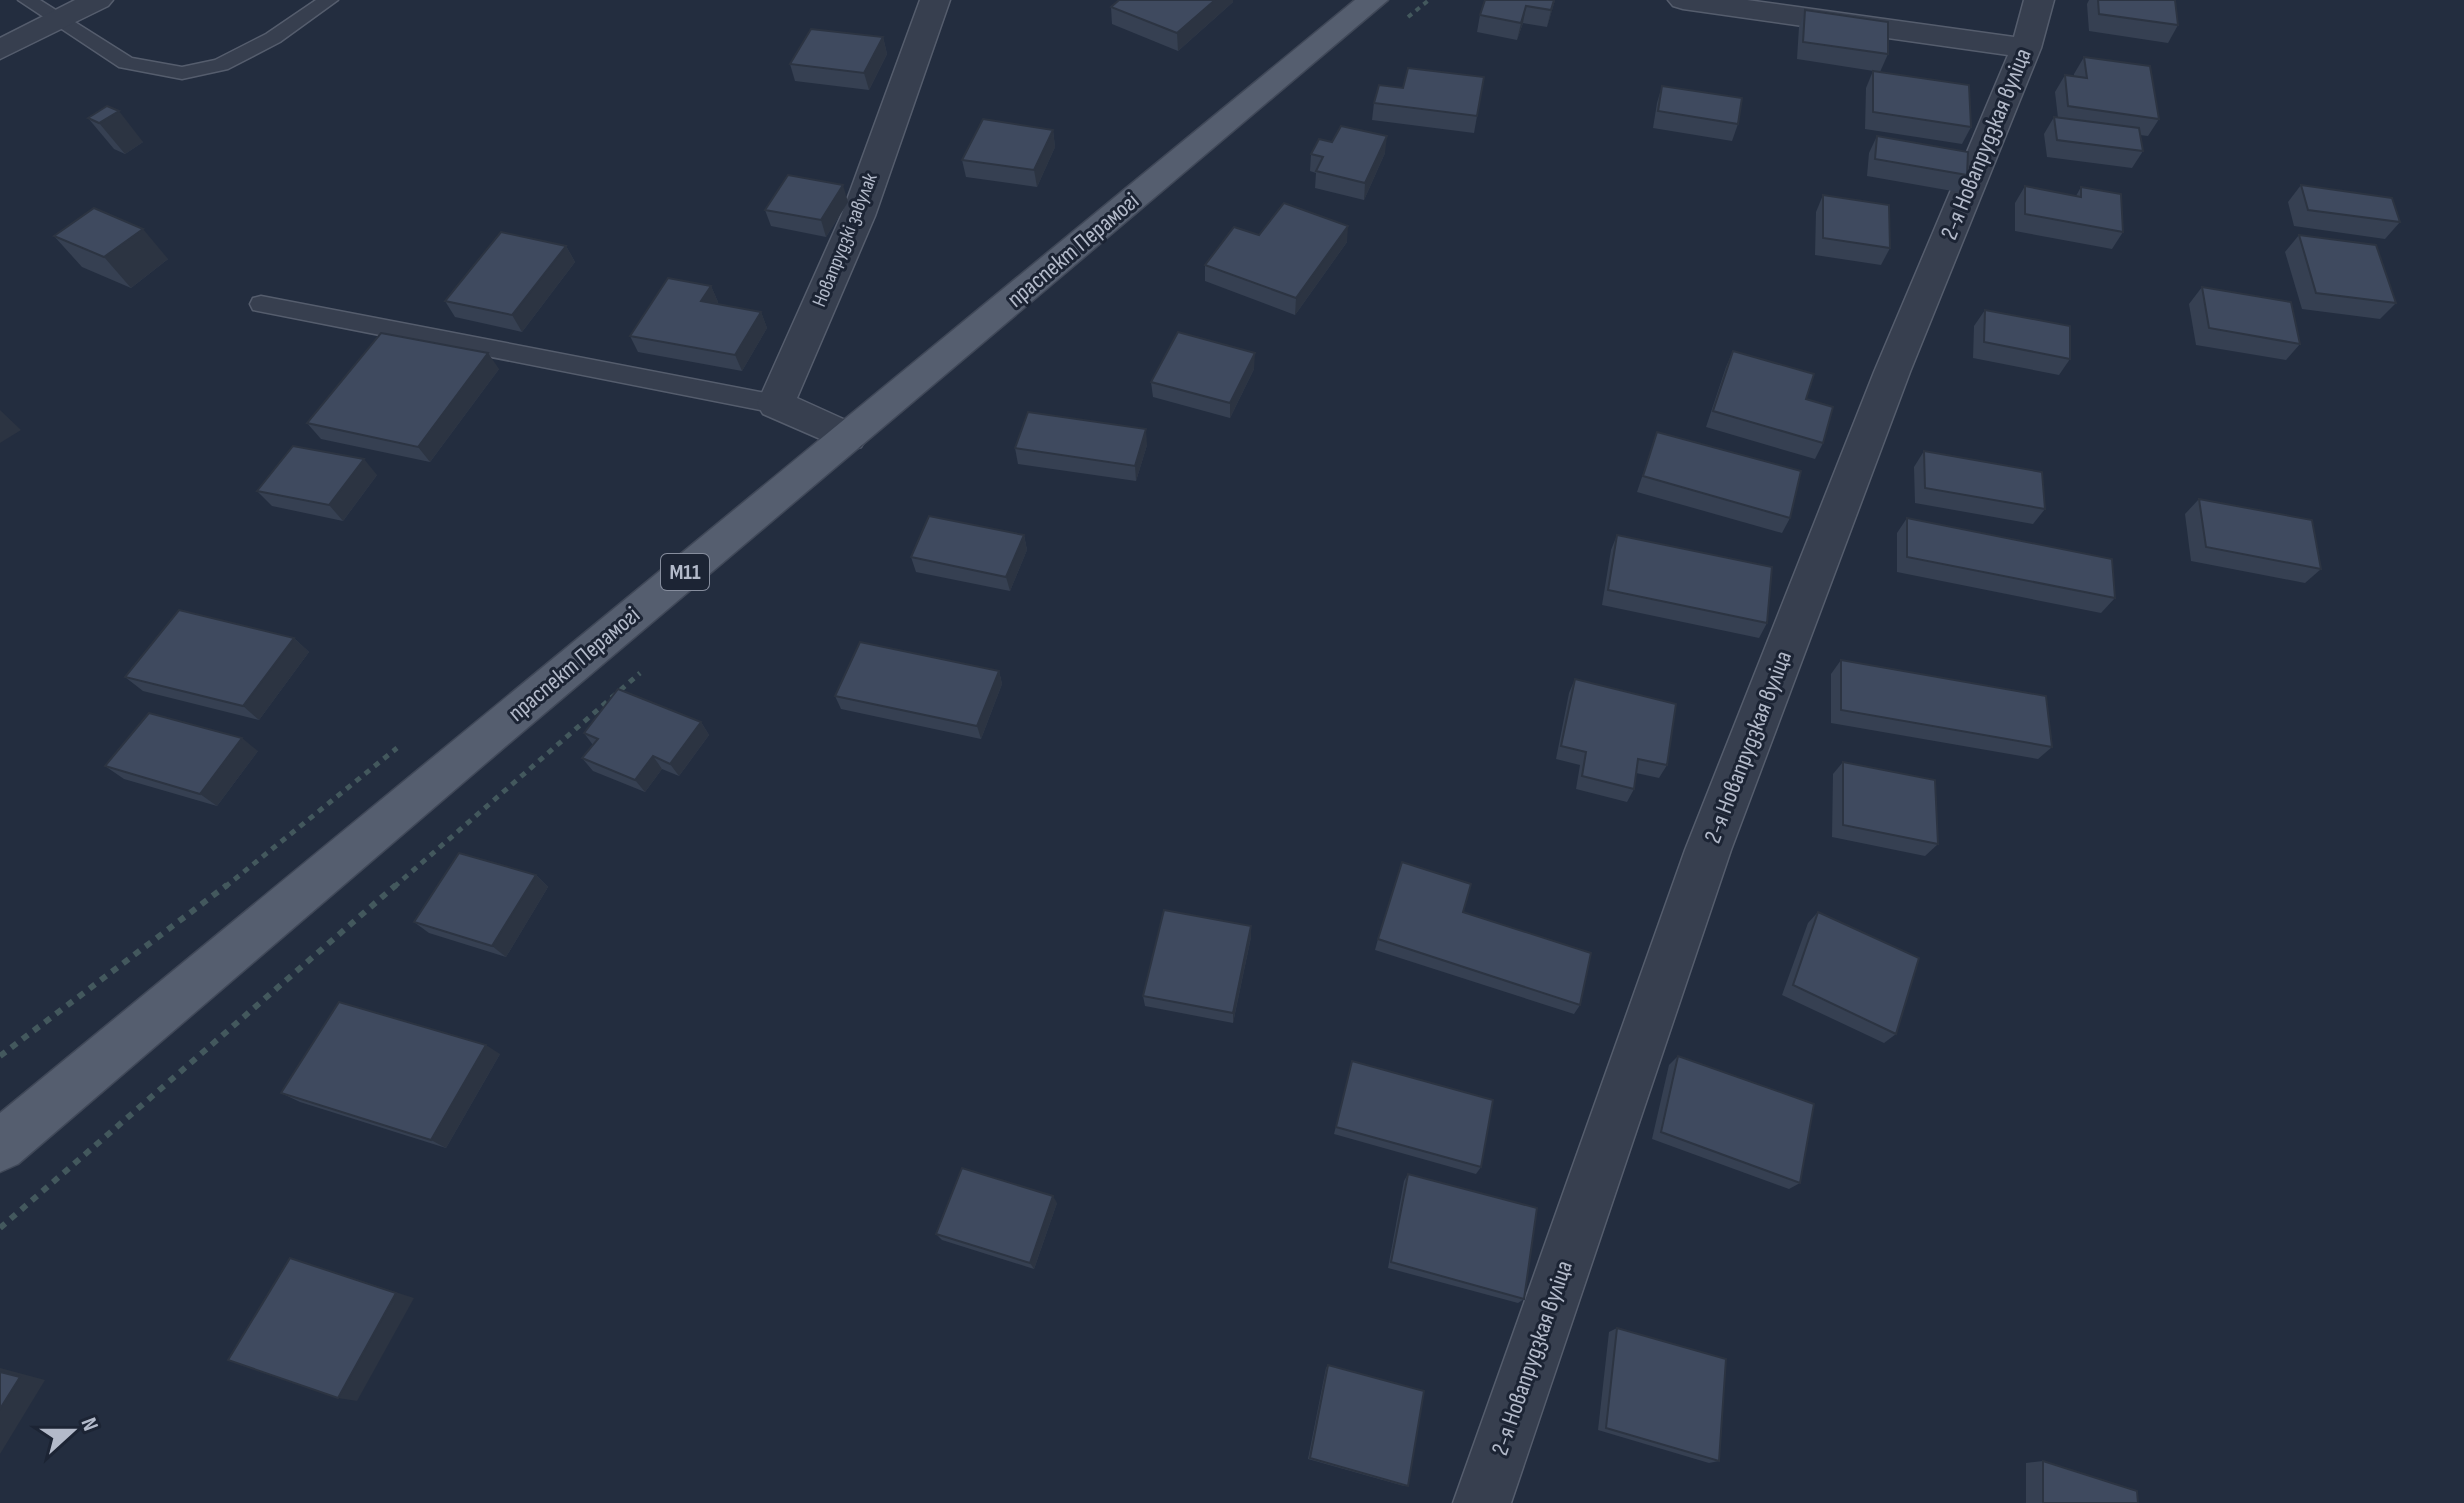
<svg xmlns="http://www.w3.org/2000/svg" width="2464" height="1503" font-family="'Sofia Sans Condensed',sans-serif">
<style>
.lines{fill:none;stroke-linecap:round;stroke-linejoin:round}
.lane-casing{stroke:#555d6d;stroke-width:3}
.street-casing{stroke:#555d6d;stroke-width:3}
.primary-casing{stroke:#404858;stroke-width:3}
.path-far2{stroke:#43585d;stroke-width:4;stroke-dasharray:5 5;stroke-linecap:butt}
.path-far1{stroke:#43585d;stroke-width:5;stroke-dasharray:6 6;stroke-linecap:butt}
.path{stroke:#43585d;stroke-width:6;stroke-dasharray:7 7;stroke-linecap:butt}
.lane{fill:#373f4f;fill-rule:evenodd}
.street{fill:#373f4f;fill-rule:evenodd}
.primary{fill:#555e6f;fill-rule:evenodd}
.wall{fill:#364052}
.shaded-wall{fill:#2c3442}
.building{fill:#3f4a5f;stroke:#2c3442;stroke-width:2}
.labels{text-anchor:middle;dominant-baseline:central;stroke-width:6;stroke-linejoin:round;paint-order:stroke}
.far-street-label{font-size:20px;fill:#b3baca;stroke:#1c2434}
.shield{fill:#1c2434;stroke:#868d9d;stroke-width:2}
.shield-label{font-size:22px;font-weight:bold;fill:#b3baca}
.street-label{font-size:24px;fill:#b3baca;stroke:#1c2434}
</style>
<rect width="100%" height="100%" fill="#232d3f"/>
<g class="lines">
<defs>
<g id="lane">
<path d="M18 0H40L132 58 182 67 215 60 266 34 316 0H338L280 42 228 69 182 79 119 67Z"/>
<path d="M261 296 776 395 784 398 788 404 784 410 776 413 253 310 250 304 253 298Z"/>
</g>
<g id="street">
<path d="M75 0H113L108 6 0 59V38Z"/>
<path d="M920 0H950L875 216 797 398 861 427 867 437 861 447 848 451 763 414 757 404 841 216Z"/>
<path d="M1668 0H1747L2014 37 2024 0H2054L2041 48 1910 372 1731 850 1511 1503H1453L1685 850 1874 372 2008 55 1683 9 1673 6Z"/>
</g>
<path id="primary" d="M1355 0H1388L493 757 18 1164 0 1172V1113Z"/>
</defs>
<use href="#lane" class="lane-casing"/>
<use href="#street" class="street-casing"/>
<use href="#primary" class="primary-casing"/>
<path class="path-far2" d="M1408 17 1429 0"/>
<g class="path-far1">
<path d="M225 887 397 748"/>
<path d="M394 887 640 673"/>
</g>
<g class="path">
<path d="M0 1056 227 885"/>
<path d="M0 1228 396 885"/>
</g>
<use href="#lane" class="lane"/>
<use href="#street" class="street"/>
<use href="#primary" class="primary"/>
</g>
<g class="wall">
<path d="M1233 0V2L1178 51 1112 24 1111 7Z"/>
<path d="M1555 0 1547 27 1523 23 1517 40 1477 32 1480 15Z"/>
<path d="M2089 0H2175L2178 25 2168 43 2089 31 2087 4Z"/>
<path d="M1805 10 1888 54 1880 72 1797 59 1799 27Z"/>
<path d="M883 37 887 54 869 90 795 81 790 64Z"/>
<path d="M2084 57 2159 119 2148 136 2140 135 2143 151 2132 168 2047 157 2044 134 2054 117 2058 118 2055 92 2065 75 2074 76V74Z"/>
<path d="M1873 71 1971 127 1962 144 1865 129 1866 88Z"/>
<path d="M1484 77 1474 133 1372 120 1374 103 1403 88Z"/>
<path d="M1662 86 1738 124 1732 141 1653 128 1657 103Z"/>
<path d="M88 118 143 142 125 154 114 149Z"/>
<path d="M1053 130 1055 147 1037 187 966 177 962 160Z"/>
<path d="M1877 136 1967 175 1958 192 1867 176 1869 153Z"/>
<path d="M1385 153 1364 200 1315 188 1316 173 1310 171 1311 154Z"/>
<path d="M2301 185 2400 222 2385 239 2294 226 2288 202Z"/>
<path d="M2025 186 2076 196 2081 187 2123 232 2112 249 2015 231V203Z"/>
<path d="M1823 195 1890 248 1881 265 1815 255 1816 212Z"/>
<path d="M848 202 826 237 771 226 765 210Z"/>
<path d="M1259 235 1347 242 1295 315 1205 281V265Z"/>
<path d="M2299 235 2396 303 2380 319 2302 309 2285 252Z"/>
<path d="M54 236 168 259 131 288 82 267Z"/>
<path d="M566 246 575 262 522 332 455 317 445 301Z"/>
<path d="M711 286 718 302 717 304 761 312 767 328 742 371 638 352 630 336Z"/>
<path d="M2202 287 2300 344 2286 360 2196 345 2189 304Z"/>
<path d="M1985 310 2070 359 2059 375 1973 358 1974 326Z"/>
<path d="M1733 351 1806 399 1823 443 1815 459 1706 427 1726 367Z"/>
<path d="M499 369 430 462 321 439 307 423Z"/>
<path d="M1254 369 1230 418 1153 397 1151 382Z"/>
<path d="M1657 432 1790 518 1782 533 1637 492Z"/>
<path d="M1147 445 1136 481 1018 464 1015 448Z"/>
<path d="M1924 451 2045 509 2033 524 1915 503 1914 467Z"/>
<path d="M377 475 343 521 272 506 257 491Z"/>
<path d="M2199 499 2321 569 2305 583 2191 561 2185 514Z"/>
<path d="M1907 518 2115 598 2101 613 1897 572V533Z"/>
<path d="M1024 535 1027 550 1010 591 916 572 911 557Z"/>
<path d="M1617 535 1767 623 1759 638 1602 605 1611 550Z"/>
<path d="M294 638 309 652 259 720 143 691 125 677Z"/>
<path d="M1841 660 2052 747 2038 759 1831 723V674Z"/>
<path d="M999 671 1002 684 981 739 841 709 835 696Z"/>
<path d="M1575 679 1667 765 1659 778 1636 773 1634 789 1627 802 1576 789 1580 765 1556 759 1569 693Z"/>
<path d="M701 722 709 735 679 776 662 769 645 792 593 771 582 758 593 745 584 733Z"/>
<path d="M258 751 217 806 124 779 105 766Z"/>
<path d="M1843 762 1938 844 1925 856 1832 837 1833 774Z"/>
<path d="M536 875 548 887 506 957 429 933 414 922Z"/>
<path d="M1463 912 1580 1005 1574 1014 1375 950 1378 939Z"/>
<path d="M1818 912 1896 1034 1884 1043 1782 995 1808 923Z"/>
<path d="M1251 937 1233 1023 1145 1006 1143 996Z"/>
<path d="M500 1054 446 1148 300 1102 281 1093Z"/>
<path d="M1678 1056 1800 1183 1789 1189 1652 1139 1669 1065Z"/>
<path d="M1352 1061 1481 1167 1476 1174 1334 1134Z"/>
<path d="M1408 1174 1524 1299 1518 1303 1388 1268 1404 1181Z"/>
<path d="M1057 1203 1034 1269 942 1240 936 1234Z"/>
<path d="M1617 1328 1719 1461 1709 1463 1598 1430 1609 1332Z"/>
<path d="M1328 1365 1408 1486H1404L1308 1459 1326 1368Z"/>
<path d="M2043 1461 2138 1503H2026V1463Z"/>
</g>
<g class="shaded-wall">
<path d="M1215 0H1233V2L1178 51 1177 33Z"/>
<path d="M1554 0H1555L1547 27 1551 10Z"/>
<path d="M1526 6 1523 23 1517 40 1521 23Z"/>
<path d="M883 37 887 54 869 90 864 73Z"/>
<path d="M119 111 143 142 125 154 99 123Z"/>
<path d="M1053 130 1055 147 1037 187 1034 170Z"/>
<path d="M1387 136 1385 153 1364 200 1365 183Z"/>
<path d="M843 185 848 202 826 237 821 220Z"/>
<path d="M1348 226 1347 242 1295 315 1296 298Z"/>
<path d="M143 229 168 259 131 288 104 257Z"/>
<path d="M566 246 575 262 522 332 512 315Z"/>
<path d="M711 286 718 302 708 317 701 301Z"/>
<path d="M761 312 767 328 742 371 735 355Z"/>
<path d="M488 353 499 369 430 462 418 447Z"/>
<path d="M1255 353 1254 369 1230 418V403Z"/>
<path d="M0 410 21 430 0 443Z"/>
<path d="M1146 429 1147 445 1136 481 1135 466Z"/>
<path d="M364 459 377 475 343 521 329 505Z"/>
<path d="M1024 535 1027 550 1010 591 1006 577Z"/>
<path d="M294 638 309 652 259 720 243 706Z"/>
<path d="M999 671 1002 684 981 739 977 726Z"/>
<path d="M701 722 709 735 679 776 670 764Z"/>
<path d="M242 738 258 751 217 806 200 794Z"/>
<path d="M653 756 662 769 645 792 635 780Z"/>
<path d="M536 875 548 887 506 957 492 946Z"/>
<path d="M1251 926V937L1233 1023V1013Z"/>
<path d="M486 1045 500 1054 446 1148 431 1140Z"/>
<path d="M1053 1196 1057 1203 1034 1269 1030 1263Z"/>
<path d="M290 1258 414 1298 357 1401 338 1398Z"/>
<path d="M0 1368 45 1380 0 1454Z"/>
</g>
<g class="building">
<path d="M1119 0H1215L1177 33 1111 7Z"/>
<path d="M1485 0H1554L1551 10 1526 6 1521 23 1480 15Z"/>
<path d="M2098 0H2175L2178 25 2099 14Z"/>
<path d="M1805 10 1888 22V54L1803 42Z"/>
<path d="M811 29 883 37 864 73 790 64Z"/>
<path d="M2084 57 2150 66 2159 119 2068 106 2065 75 2087 78Z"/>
<path d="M1408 68 1484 77 1477 116 1374 103 1379 85 1403 88Z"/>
<path d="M1873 71 1969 85 1971 127 1873 112Z"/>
<path d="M1662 86 1742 98 1738 124 1658 111Z"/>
<path d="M107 106 119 111 99 123 88 118Z"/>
<path d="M2054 117 2139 128 2143 151 2057 140Z"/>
<path d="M983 119 1053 130 1034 170 962 160Z"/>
<path d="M1341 126 1387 136 1365 183 1316 171 1323 157 1311 154 1319 139 1332 142Z"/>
<path d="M1877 136 1968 152 1967 175 1875 159Z"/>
<path d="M788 175 843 185 821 220 765 210Z"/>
<path d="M2301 185 2392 198 2400 222 2308 210Z"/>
<path d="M2025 186 2081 197V187L2121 194 2123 232 2025 214Z"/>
<path d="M1823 195 1889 205 1890 248 1823 238Z"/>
<path d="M1284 203 1348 226 1296 298 1205 265 1234 227 1259 235Z"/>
<path d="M94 208 143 229 104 257 54 236Z"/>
<path d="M501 232 566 246 512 315 445 301Z"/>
<path d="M2299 235 2376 245 2396 303 2316 293Z"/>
<path d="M668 278 711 286 701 301 761 312 735 355 630 336Z"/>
<path d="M2202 287 2291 302 2300 344 2209 328Z"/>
<path d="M1985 310 2070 326V359L1984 342Z"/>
<path d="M1178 332 1255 353 1230 403 1151 382Z"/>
<path d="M381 333 488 353 418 447 307 423Z"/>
<path d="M1733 351 1814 374 1806 399 1833 407 1823 443 1713 411Z"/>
<path d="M1028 412 1146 429 1135 466 1015 448Z"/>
<path d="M1657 432 1801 471 1790 518 1643 476Z"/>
<path d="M293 446 364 459 329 505 257 491Z"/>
<path d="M1924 451 2042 472 2045 509 1925 488Z"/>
<path d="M2199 499 2312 520 2321 569 2206 547Z"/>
<path d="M929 516 1024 535 1006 577 911 557Z"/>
<path d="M1907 518 2112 559 2115 598 1907 557Z"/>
<path d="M1617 535 1772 567 1767 623 1608 590Z"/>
<path d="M179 610 294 638 243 706 125 677Z"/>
<path d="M860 642 999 671 977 726 835 696Z"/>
<path d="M1841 660 2046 696 2052 747 1841 710Z"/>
<path d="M1575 679 1676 704 1667 765 1638 759 1634 789 1582 776 1586 752 1561 746Z"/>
<path d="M618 689 701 722 670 764 653 756 635 780 582 758 598 739 584 733Z"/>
<path d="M149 713 242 738 200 794 105 766Z"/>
<path d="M1843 762 1935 780 1938 844 1843 825Z"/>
<path d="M459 853 536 875 492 946 414 922Z"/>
<path d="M1402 862 1471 884 1463 912 1591 953 1580 1005 1378 939Z"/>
<path d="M1164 910 1251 926 1233 1013 1143 996Z"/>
<path d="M1818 912 1919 958 1896 1034 1793 985Z"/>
<path d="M339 1002 486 1045 431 1140 281 1093Z"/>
<path d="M1678 1056 1814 1104 1800 1183 1661 1132Z"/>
<path d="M1352 1061 1493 1100 1481 1167 1336 1127Z"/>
<path d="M962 1168 1053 1196 1030 1263 936 1234Z"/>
<path d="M1408 1174 1537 1208 1524 1299 1391 1262Z"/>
<path d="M290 1258 396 1293 338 1398 228 1360Z"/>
<path d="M1617 1328 1726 1359 1719 1461 1606 1428Z"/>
<path d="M1328 1365 1424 1391 1408 1486 1310 1458Z"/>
<path d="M0 1372 20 1377 0 1409Z"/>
<path d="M2043 1461 2137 1491 2138 1503H2043Z"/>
</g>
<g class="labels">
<g class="far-street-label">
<text transform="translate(845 240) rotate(-68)">Новапрудзкі завулак</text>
</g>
<rect class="shield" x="661" y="554" width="48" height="36" rx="6"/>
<g class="shield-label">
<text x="685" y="572">М11</text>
</g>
<g class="street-label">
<text transform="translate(1986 144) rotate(-68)">2-я Новапрудзкая вуліца</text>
<text transform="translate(1073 250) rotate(-40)">праспект Перамогі</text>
<text transform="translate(574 664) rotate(-40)">праспект Перамогі</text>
<text transform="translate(1748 747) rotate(-69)">2-я Новапрудзкая вуліца</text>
<text transform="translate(1532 1358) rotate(-71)">2-я Новапрудзкая вуліца</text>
</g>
</g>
<g transform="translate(72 1431) rotate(69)" stroke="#1c2434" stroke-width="6" paint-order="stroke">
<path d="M0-6L14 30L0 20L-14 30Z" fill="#b3baca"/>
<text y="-12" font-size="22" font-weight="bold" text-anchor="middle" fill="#b3baca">N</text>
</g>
</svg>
